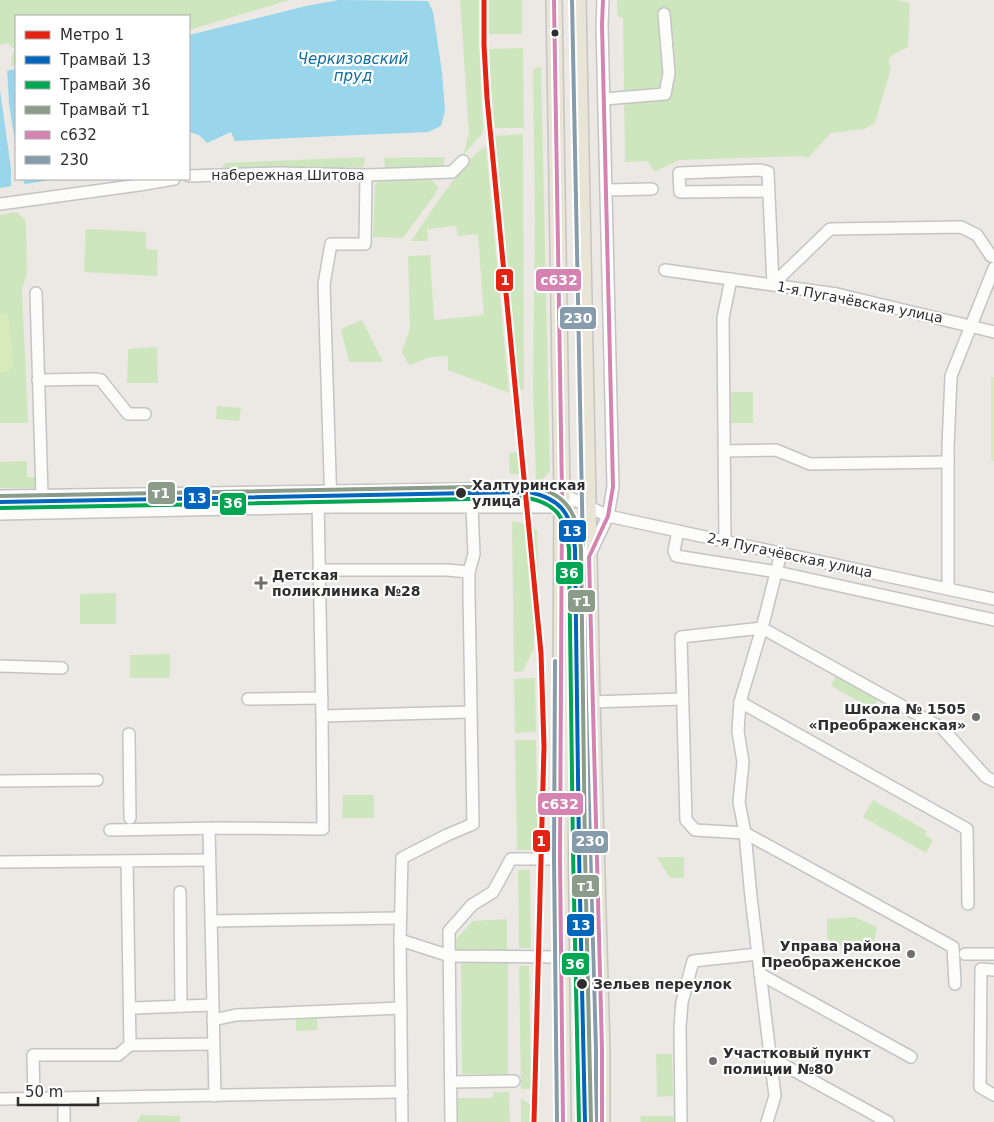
<svg xmlns="http://www.w3.org/2000/svg" width="994" height="1122" font-family="'DejaVu Sans',sans-serif">
<style>
.green{fill:#cee6be}
.pitch{fill:#d9eabb}
.water{fill:#99d6ec}
.pier{fill:#ece8e4}
.lines{fill:none;stroke-linecap:round;stroke-linejoin:round}
.minor-casing{stroke:#c5c4c5;stroke-width:14}
.major-casing{stroke:#c6c5c4;stroke-width:18}
.minor{stroke:#fcfcfb;stroke-width:11}
.major{stroke:#e8e4d6;stroke-width:15}
.bus-1-casing{stroke:#fff;stroke-width:8}
.bus-2-casing{stroke:#fff;stroke-width:8}
.bus-1{stroke:#d584b1;stroke-width:4}
.bus-2{stroke:#879cab;stroke-width:4}
.tram-1-casing{stroke:#fff;stroke-width:8}
.tram-2-casing{stroke:#fff;stroke-width:8}
.tram-3-casing{stroke:#fff;stroke-width:8}
.tram-1{stroke:#0065bd;stroke-width:4}
.tram-2{stroke:#00a651;stroke-width:4}
.tram-3{stroke:#8b9c8a;stroke-width:4}
.metro-1-casing{stroke:#fff;stroke-width:9}
.metro-1{stroke:#e42313;stroke-width:5}
.bus-dot{fill:#2e2e2e;stroke:#fff;stroke-width:2}
.poi-dot{fill:#706f6e;stroke:#fff;stroke-width:2}
.labels{text-anchor:middle;dominant-baseline:central;stroke-width:4.5;stroke-linejoin:round;paint-order:stroke}
.street-label{font-size:14px;fill:#2e2e2e;stroke:#fff}
.stop-label{font-size:14px;font-weight:bold;fill:#2e2e2e;stroke:#fff;text-anchor:start}
.poi-label{font-size:14px;font-weight:bold;fill:#2e2e2e;stroke:#fff;text-anchor:start}
.water-label{font-size:15px;font-style:italic;fill:#0d6fa3;stroke:#fff}
.line-badge{stroke:#fff;stroke-width:2}
.badge-label{font-size:14px;text-anchor:middle;font-weight:bold;fill:#fff}
</style>
<rect width="100%" height="100%" fill="#ece8e4"/>
<g class="green">
<path d="M0 0H289L189 30V16H16V65L11 66 12 55 15 50 8 43 0 45Z"/>
<path d="M460 0H479V44L483 129 482 134 463 155 469 134Z"/>
<rect x="488" y="0" width="34" height="34"/>
<path d="M617 0H897L910 3 908 47 891 56 888 62 891 68 875 123 864 129 831 133 808 158 800 156 679 160 656 171 653 170 648 161 625 162 623 17 620 18 617 14Z"/>
<path d="M523 48 524 128H494L489 49Z"/>
<path d="M541 67 550 471 543 479 536 481 533 386 535 221 533 69Z"/>
<path d="M523 134 524 373V391L519 388 494 136Z"/>
<path d="M486 147 509 393 448 370V356L431 357 409 365 402 352 410 328 408 256 430 255 434 320 484 315 478 234 458 236 456 226 427 229 428 241H411C425 222 467 153 486 147Z"/>
<path d="M365 157 364 167 221 170 225 163Z"/>
<path d="M445 157 443 169 385 168 384 158Z"/>
<path d="M379 178 431 179 438 187 436 193 403 238 373 237 375 186Z"/>
<path d="M17 212 25 220 26 228 27 273 22 290 28 423H0V215Z"/>
<path d="M86 229 146 232V249L158 250 157 276 84 272Z"/>
<path d="M362 320 383 362H349L341 329Z"/>
<path d="M157 347 158 383H127L128 349Z"/>
<rect x="731" y="392" width="22" height="31"/>
<path d="M217 406 241 408 239 421 216 419Z"/>
<path d="M525 452V474H510L509 453Z"/>
<path d="M27 461V477H36V488H0V462Z"/>
<path d="M512 521 532 525 537 531 539 598 534 626V648L523 671 514 672Z"/>
<path d="M116 593V624H80V594Z"/>
<path d="M170 654V678H130V655Z"/>
<path d="M837 674 879 696 873 709 831 686Z"/>
<path d="M535 678 536 732 515 733 514 679Z"/>
<path d="M515 740H536L538 848 536 850H517Z"/>
<path d="M343 795H374V818H342Z"/>
<path d="M873 800 927 831 925 835 933 840 926 853 863 817Z"/>
<path d="M657 857H684V878H670Z"/>
<path d="M518 870H530L531 948H519Z"/>
<path d="M854 917 877 927 873 947 855 954 827 939V919Z"/>
<path d="M507 919V951H456V939L473 921Z"/>
<path d="M461 963H508V1074H462Z"/>
<path d="M519 966H529L531 1089H521Z"/>
<path d="M317 1015 318 1030 296 1031V1016Z"/>
<path d="M656 1054H672L673 1096 657 1097Z"/>
<path d="M493 1092H509L510 1122H455V1098H493Z"/>
<path d="M521 1098 539 1112V1122H521Z"/>
<path d="M141 1115 180 1116V1122H137Z"/>
<path d="M640 1116H676V1122H641Z"/>
</g>
<g class="pitch">
<path d="M0 313H3L8 316 13 363C11 370 7 372 0 373Z"/>
<rect x="991" y="377" width="3" height="84"/>
</g>
<g class="water">
<path d="M339 0 428 1 433 12 442 72 445 111 441 126 428 132 312 137 235 141 231 132 207 143 199 135 189 132V35L306 6Z"/>
<path d="M16 69V179H57L0 188V72Z"/>
</g>
<path class="pier" d="M7 68 9 104 16 148V179H23L25 186 11 189V169L0 90V69Z"/>
<g class="lines">
<defs>
<g id="minor">
<path d="M604 99 665 94 669 73 664 14"/>
<path d="M189 176 280 173 366 175 452 172 463 161"/>
<path d="M606 190 652 189"/>
<path d="M769 191 680 192 679 173 760 170 768 172 773 284"/>
<path d="M0 204 139 185 174 179"/>
<path d="M665 270 837 294 994 332"/>
<path d="M773 284 830 229 961 227 977 235 991 256 994 257"/>
<path d="M36 293 42 495"/>
<path d="M38 380 95 379 101 380 128 414H145"/>
<path d="M724 451 776 450 810 464 948 462"/>
<path d="M0 496 529 488 562 494 608 516 994 599"/>
<path d="M331 507 324 284 331 244H365L366 175"/>
<path d="M0 514 331 507H568"/>
<path d="M678 531 674 551 676 556 777 572 994 620"/>
<path d="M725 541 723 318 731 279"/>
<path d="M590 554 608 516 613 487 602 25 603 0"/>
<path d="M319 570H447L469 572"/>
<path d="M948 589V447L951 376 994 268"/>
<path d="M0 666 62 668"/>
<path d="M248 699 322 698"/>
<path d="M592 702 682 699"/>
<path d="M740 702 967 829 968 904"/>
<path d="M322 716 470 712"/>
<path d="M129 734 130 818"/>
<path d="M0 781 97 780"/>
<path d="M209 828 215 1096"/>
<path d="M110 830 221 828 323 829 322 716 318 501"/>
<path d="M127 861 130 1045"/>
<path d="M0 862 209 860"/>
<path d="M180 892 181 1006"/>
<path d="M211 921 400 918"/>
<path d="M400 940 450 956 561 957"/>
<path d="M965 954H994"/>
<path d="M994 970 981 969 980 1087 994 1095"/>
<path d="M760 974 911 1057"/>
<path d="M955 984 953 947 745 833 695 830 686 820 681 637 762 628 942 728 986 777 994 781"/>
<path d="M133 1008 212 1005"/>
<path d="M213 1020 236 1015 401 1008"/>
<path d="M771 1058 888 1122"/>
<path d="M451 1082 514 1081"/>
<path d="M64 1098V1122"/>
<path d="M0 1099 402 1092"/>
<path d="M34 1099 33 1055H118L130 1045 213 1044"/>
<path d="M402 1122 400 940 402 858 447 835 473 824 469 594V572L474 554 472 507"/>
<path d="M451 1122 449 931 472 905 493 892 511 859H560"/>
<path d="M681 1122 680 1027 682 1002 693 961 758 954"/>
<path d="M767 1122 775 1096 751 897 745 833 739 802 743 762 738 731 740 702 762 628 781 553"/>
</g>
<g id="major">
<path d="M554 0 562 494 560 859 563 1122"/>
<path d="M578 0 592 702 602 1050V1122"/>
</g>
</defs>
<use href="#minor" class="minor-casing"/>
<use href="#major" class="major-casing"/>
<use href="#minor" class="minor"/>
<use href="#major" class="major"/>
<defs>
<g id="bus-1">
<path d="M554 0 562 494 560 859 563 1122"/>
<path d="M602 1122V1050L589 557 608 516 613 487 602 25 603 0"/>
</g>
<g id="bus-2">
<path d="M572 0 586 702 596 1050V1122"/>
<path d="M555 661 554 859 557 1122"/>
</g>
</defs>
<use href="#bus-1" class="bus-1-casing"/>
<use href="#bus-2" class="bus-2-casing"/>
<use href="#bus-1" class="bus-1"/>
<use href="#bus-2" class="bus-2"/>
<defs>
<path id="tram-1" d="M0 502 529 492C563 499 572 516 575 549L579 852 585 1122"/>
<path id="tram-2" d="M0 508 528 498C559 504 566 520 569 549L573 852 579 1122"/>
<path id="tram-3" d="M0 496 529 486C566 492 578 513 581 549L585 852 591 1122"/>
</defs>
<use href="#tram-1" class="tram-1-casing"/>
<use href="#tram-2" class="tram-2-casing"/>
<use href="#tram-3" class="tram-3-casing"/>
<use href="#tram-1" class="tram-1"/>
<use href="#tram-2" class="tram-2"/>
<use href="#tram-3" class="tram-3"/>
<defs>
<path id="metro-1" d="M484 0V45L487 98 541 653 544 746 534 1122"/>
</defs>
<use href="#metro-1" class="metro-1-casing"/>
<use href="#metro-1" class="metro-1"/>
</g>
<g class="bus-dot">
<circle cx="555" cy="33" r="4.5"/>
<circle cx="461" cy="493" r="6"/>
<circle cx="582" cy="984" r="6"/>
</g>
<g class="poi-dot">
<path d="M258.5 575.5h5v5h5v5h-5v5h-5v-5h-5v-5h5z"/>
<circle cx="976" cy="717" r="5"/>
<circle cx="911" cy="954" r="5"/>
<circle cx="713" cy="1061" r="5"/>
</g>
<g class="labels">
<g class="street-label">
<text x="288" y="175">набережная Шитова</text>
<text transform="translate(860 302) rotate(11)">1-я Пугачёвская улица</text>
<text transform="translate(790 555) rotate(12)">2-я Пугачёвская улица</text>
</g>
<g class="stop-label">
<text x="472" y="485">Халтуринская<tspan x="472" dy="16">улица</tspan></text>
<text x="593" y="984">Зельев переулок</text>
</g>
<g class="poi-label">
<text x="272" y="575">Детская<tspan x="272" dy="16">поликлиника №28</tspan></text>
<text x="966" y="709" text-anchor="end">Школа № 1505<tspan x="966" dy="16">«Преображенская»</tspan></text>
<text x="901" y="946" text-anchor="end">Управа района<tspan x="901" dy="16">Преображенское</tspan></text>
<text x="723" y="1053">Участковый пункт<tspan x="723" dy="16">полиции №80</tspan></text>
</g>
<g class="water-label">
<text x="353" y="59">Черкизовский<tspan x="353" dy="17">пруд</tspan></text>
</g>
</g>
<g class="line-badge">
<rect x="495" y="268" width="19" height="24" rx="5" fill="#e42313"/>
<rect x="535" y="268" width="47" height="24" rx="5" fill="#d584b1"/>
<rect x="559" y="306" width="38" height="24" rx="5" fill="#879cab"/>
<rect x="147" y="481" width="29" height="24" rx="5" fill="#8b9c8a"/>
<rect x="183" y="486" width="28" height="24" rx="5" fill="#0065bd"/>
<rect x="219" y="492" width="28" height="24" rx="5" fill="#00a651"/>
<rect x="558" y="519" width="29" height="24" rx="5" fill="#0065bd"/>
<rect x="555" y="561" width="29" height="24" rx="5" fill="#00a651"/>
<rect x="567" y="589" width="29" height="24" rx="5" fill="#8b9c8a"/>
<rect x="537" y="792" width="47" height="24" rx="5" fill="#d584b1"/>
<rect x="532" y="829" width="19" height="24" rx="5" fill="#e42313"/>
<rect x="571" y="830" width="38" height="24" rx="5" fill="#879cab"/>
<rect x="571" y="874" width="29" height="24" rx="5" fill="#8b9c8a"/>
<rect x="566" y="913" width="29" height="24" rx="5" fill="#0065bd"/>
<rect x="561" y="952" width="29" height="24" rx="5" fill="#00a651"/>
</g>
<g class="badge-label">
<text x="505" y="285">1</text>
<text x="559" y="285">с632</text>
<text x="578" y="323">230</text>
<text x="161" y="498">т1</text>
<text x="197" y="503">13</text>
<text x="233" y="508">36</text>
<text x="572" y="536">13</text>
<text x="569" y="578">36</text>
<text x="582" y="606">т1</text>
<text x="560" y="809">с632</text>
<text x="541" y="846">1</text>
<text x="590" y="846">230</text>
<text x="586" y="891">т1</text>
<text x="581" y="930">13</text>
<text x="575" y="969">36</text>
</g>
<rect x="15" y="15" width="175" height="165" fill="#ffffff" stroke="#ababab"/>
<rect x="25" y="31" width="25" height="8" fill="#e42313" stroke="#ababab"/>
<text x="60" y="40" font-size="15" fill="#2e2e2e">Метро 1</text>
<rect x="25" y="56" width="25" height="8" fill="#0065bd" stroke="#ababab"/>
<text x="60" y="65" font-size="15" fill="#2e2e2e">Трамвай 13</text>
<rect x="25" y="81" width="25" height="8" fill="#00a651" stroke="#ababab"/>
<text x="60" y="90" font-size="15" fill="#2e2e2e">Трамвай 36</text>
<rect x="25" y="106" width="25" height="8" fill="#8b9c8a" stroke="#ababab"/>
<text x="60" y="115" font-size="15" fill="#2e2e2e">Трамвай т1</text>
<rect x="25" y="131" width="25" height="8" fill="#d584b1" stroke="#ababab"/>
<text x="60" y="140" font-size="15" fill="#2e2e2e">с632</text>
<rect x="25" y="156" width="25" height="8" fill="#879cab" stroke="#ababab"/>
<text x="60" y="165" font-size="15" fill="#2e2e2e">230</text>
<path d="M18 1097v8h80v-8" fill="none" stroke="#2e2e2e" stroke-width="2.5"/>
<text x="25" y="1097" font-size="15" fill="#2e2e2e" stroke="#ffffff" stroke-width="4" paint-order="stroke">50 m</text>
</svg>
